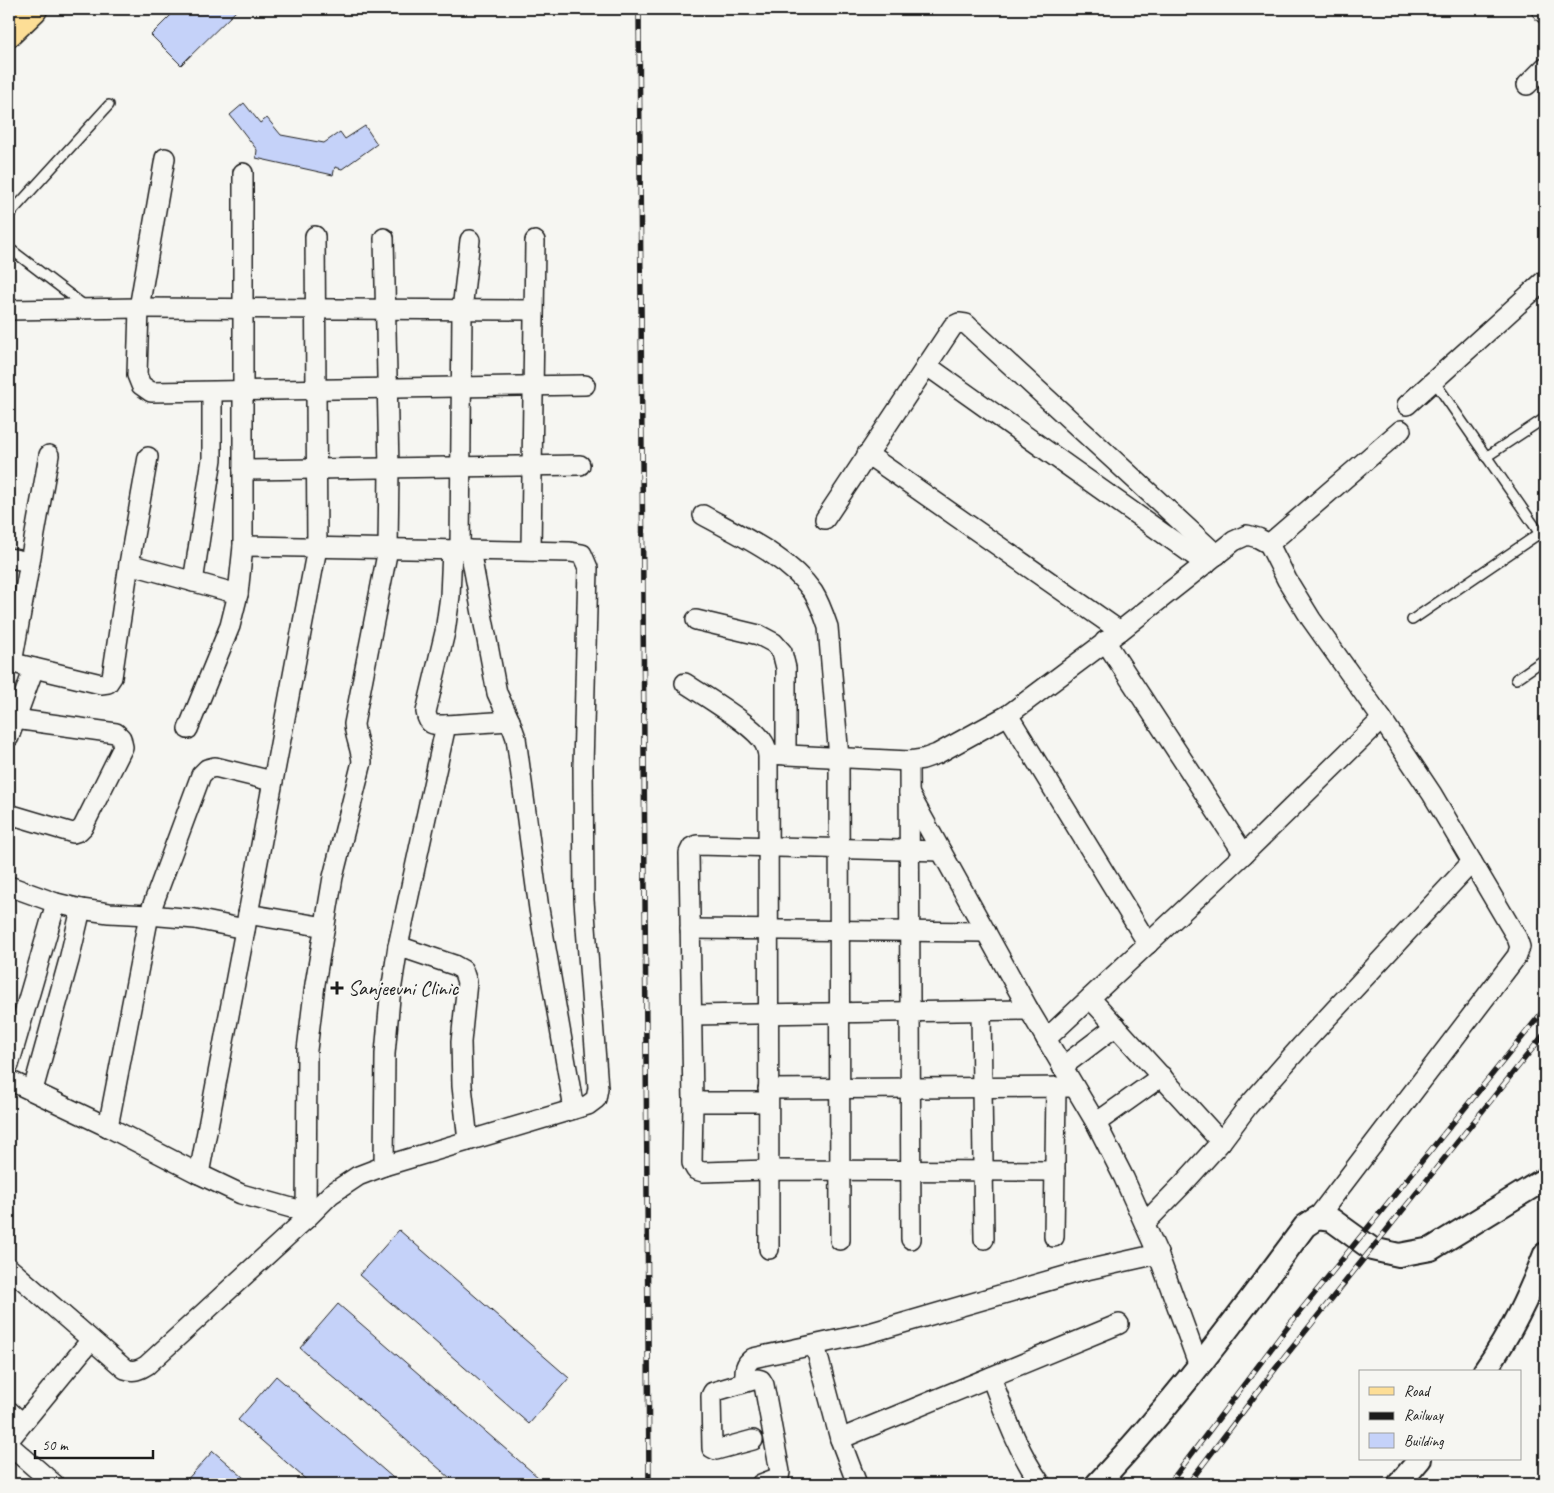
<svg xmlns="http://www.w3.org/2000/svg" width="1554" height="1493" font-family="Caveat,sans-serif">
<style>
.building{fill:#c5d2f9;stroke:#1c1c1c}
.lines{fill:none;stroke-linecap:round;stroke-linejoin:round}
.service-casing{stroke:#1c1c1c;stroke-width:12}
.minor-casing{stroke:#1c1c1c;stroke-width:22}
.tertiary-casing{stroke:#1c1c1c;stroke-width:26}
.primary-casing{stroke:#1c1c1c;stroke-width:31}
.service{stroke:#f6f6f2;stroke-width:9}
.minor{stroke:#f6f6f2;stroke-width:19}
.tertiary{stroke:#f6f6f2;stroke-width:22}
.primary{stroke:#fdde96;stroke-width:28}
.rail-casing{stroke:#1c1c1c;stroke-width:5.5}
.rail{stroke:#f6f6f2;stroke-width:4;stroke-dasharray:11;stroke-linecap:butt}
.poi-dot{fill:#1c1c1c;stroke:#f6f6f2;stroke-width:2}
.labels{text-anchor:middle;dominant-baseline:central;stroke-width:4;stroke-linejoin:round;paint-order:stroke}
.poi-label{font-size:21px;fill:#1c1c1c;stroke:#f6f6f2;text-anchor:start}
</style>
<rect width="100%" height="100%" fill="#f6f6f2"/>
<filter id="ink" filterUnits="userSpaceOnUse"><feTurbulence type="fractalNoise" baseFrequency=".02" numOctaves="2"/><feDisplacementMap in="SourceGraphic" scale="10" xChannelSelector="R" yChannelSelector="G"/><feConvolveMatrix kernelMatrix="1 2 1 2 8 2 1 2 1" color-interpolation-filters="sRGB"/></filter>
<g filter="url(#ink)">
<g class="building">
<path d="M177 9H238L181 65 151 35Z"/>
<path d="M244 103 260 123 267 118 281 135 324 143 340 132 345 139 365 126 377 144 342 169 335 167 333 175 256 158 257 150 230 115Z"/>
<path d="M399 1230 569 1378 529 1424 359 1275Z"/>
<path d="M338 1304 546 1484H457L300 1348Z"/>
<path d="M276 1376 400 1484H311L238 1420Z"/>
<path d="M213 1451 251 1484H183Z"/>
</g>
<g class="lines">
<defs>
<g id="service">
<path d="M9 215 109 105"/>
<path d="M9 248 85 306"/>
<path d="M1434 381 1545 541"/>
<path d="M1486 457 1545 418"/>
<path d="M1412 620 1540 533"/>
<path d="M1516 679 1545 659"/>
</g>
<g id="minor">
<path d="M1541 9 1545 14"/>
<path d="M1527 85 1545 67"/>
<path d="M165 158 139 308 137 375 141 385 151 392 585 385"/>
<path d="M9 310 139 308 533 310"/>
<path d="M926 365 1206 564"/>
<path d="M1407 405 1545 280"/>
<path d="M867 454 1120 631"/>
<path d="M243 470 580 465"/>
<path d="M703 515C739 535 789 557 813 592 820 603 824 615 828 627L839 758 840 1240"/>
<path d="M825 519 953 326 959 323 966 324 1217 555"/>
<path d="M1269 544 1401 430"/>
<path d="M460 550 462 310 470 240"/>
<path d="M470 550 497 693 510 721 516 738 539 909 574 1109"/>
<path d="M531 551 535 241"/>
<path d="M9 558 30 562"/>
<path d="M129 564 238 594"/>
<path d="M193 582 212 459V392"/>
<path d="M696 620 759 635 774 643 782 652 786 668V755"/>
<path d="M1105 641 1244 854"/>
<path d="M9 662 101 684 108 683 112 677 129 564 148 457"/>
<path d="M12 663 49 455"/>
<path d="M685 683C704 696 754 725 764 743 766 746 767 751 768 754"/>
<path d="M1008 715 1148 944"/>
<path d="M446 725 510 721"/>
<path d="M188 729 230 626 238 594 243 546V173"/>
<path d="M9 737 34 668"/>
<path d="M909 761 911 1239"/>
<path d="M909 793 1029 1010 1096 1123 1124 1178 1158 1254 1199 1366"/>
<path d="M9 814 73 833 79 831 83 827 123 747 121 738 116 733 15 719"/>
<path d="M941 851 697 845 692 847 689 853 693 1102 692 1163 696 1170 703 1172 768 1170 1055 1171"/>
<path d="M9 886 56 903 81 909 69 960 33 1090"/>
<path d="M81 909 109 913 149 915 195 919 245 929"/>
<path d="M248 914 325 927"/>
<path d="M690 929 986 932"/>
<path d="M398 946 454 965 463 970 467 982 461 1042 462 1086 468 1141"/>
<path d="M1090 998 1221 1142"/>
<path d="M981 1011 984 1239"/>
<path d="M692 1015 1029 1010"/>
<path d="M1046 1039 1244 854 1382 719"/>
<path d="M9 1065 56 903"/>
<path d="M1062 1067 1116 1026"/>
<path d="M9 1080 108 1127 199 1174 241 1194 306 1212"/>
<path d="M768 1089 1074 1087"/>
<path d="M693 1102H768"/>
<path d="M1096 1123 1162 1076"/>
<path d="M108 1127 149 915 201 775 207 769 215 767 272 781"/>
<path d="M384 1166 385 1054 390 998 398 946 446 725C434 725 428 726 426 712L445 632 450 596 452 550"/>
<path d="M199 1174 317 548 315 236"/>
<path d="M306 1219 307 1050 315 984 333 877 362 762C361 748 355 737 354 724L388 549 389 468 384 238"/>
<path d="M1145 1223 1182 1185 1221 1142 1248 1106 1301 1046 1472 862"/>
<path d="M1054 1237 1056 1087"/>
<path d="M769 1249 768 754 909 761 923 759 937 754 1008 715 1120 631 1234 541 1247 535 1258 538 1269 544 1287 580 1311 619 1382 719 1432 794 1517 938 1520 947 1517 956 1317 1218"/>
<path d="M9 1268 125 1369C134 1372 139 1370 147 1365L306 1219 331 1194 358 1176 384 1166 588 1105 596 1099 598 1088 584 900 583 766 588 568 582 554 570 552 243 546"/>
<path d="M815 1345 840 1439 857 1484"/>
<path d="M991 1377C1005 1414 1018 1452 1041 1484"/>
<path d="M745 1382C745 1372 743 1365 753 1358L869 1333 1082 1271 1158 1254"/>
<path d="M9 1411 22 1423"/>
<path d="M840 1439 1119 1324"/>
<path d="M9 1440 91 1340"/>
<path d="M753 1440 716 1450 712 1448 711 1396 713 1392 757 1379 761 1380 764 1385 780 1472 779 1477 761 1484"/>
<path d="M9 1445 54 1484"/>
</g>
<g id="tertiary">
<path d="M1484 1372C1511 1333 1528 1298 1545 1254"/>
<path d="M1097 1484C1173 1404 1239 1315 1305 1226L1317 1218 1332 1220 1372 1249 1399 1255 1431 1249 1545 1179"/>
<path d="M1399 1484 1420 1459"/>
</g>
<path id="primary" d="M9 32 33 9"/>
</defs>
<use href="#service" class="service-casing"/>
<use href="#minor" class="minor-casing"/>
<use href="#tertiary" class="tertiary-casing"/>
<use href="#primary" class="primary-casing"/>
<use href="#service" class="service"/>
<use href="#minor" class="minor"/>
<use href="#tertiary" class="tertiary"/>
<use href="#primary" class="primary"/>
<defs>
<g id="rail">
<path d="M639 9 649 1484"/>
<path d="M1169 1484 1289 1325 1545 1009"/>
<path d="M1188 1484 1276 1368 1545 1033"/>
</g>
</defs>
<use href="#rail" class="rail-casing"/>
<use href="#rail" class="rail"/>
</g>
</g>
<path class="poi-dot" d="M334.5 980.5h5v5h5v5h-5v5h-5v-5h-5v-5h5z"/>
<g class="labels">
<g class="poi-label">
<text x="348" y="988">Sanjeevni Clinic</text>
</g>
</g>
<rect width="1554" height="1493" fill="none" stroke="#f6f6f2" stroke-width="30"/>
<rect x="15" y="15" width="1524" height="1463" fill="none" stroke="#1c1c1c" stroke-width="2" filter="url(#ink)"/>
<rect x="1359" y="1370" width="162" height="90" fill="#f6f6f2" stroke="#9f9f9c"/>
<rect x="1369" y="1387" width="25" height="8" fill="#fdde96" stroke="#9f9f9c"/>
<text x="1404" y="1396" font-size="15" fill="#1c1c1c">Road</text>
<rect x="1369" y="1412" width="25" height="8" fill="#1c1c1c" stroke="#9f9f9c"/>
<text x="1404" y="1420" font-size="15" fill="#1c1c1c">Railway</text>
<rect x="1369" y="1433" width="25" height="15" fill="#c5d2f9" stroke="#9f9f9c"/>
<text x="1404" y="1446" font-size="15" fill="#1c1c1c">Building</text>
<path d="M35 1450v8h118v-8" fill="none" stroke="#1c1c1c" stroke-width="2.5"/>
<text x="42" y="1450" font-size="15" fill="#1c1c1c" stroke="#f6f6f2" stroke-width="4" paint-order="stroke">50 m</text>
</svg>
